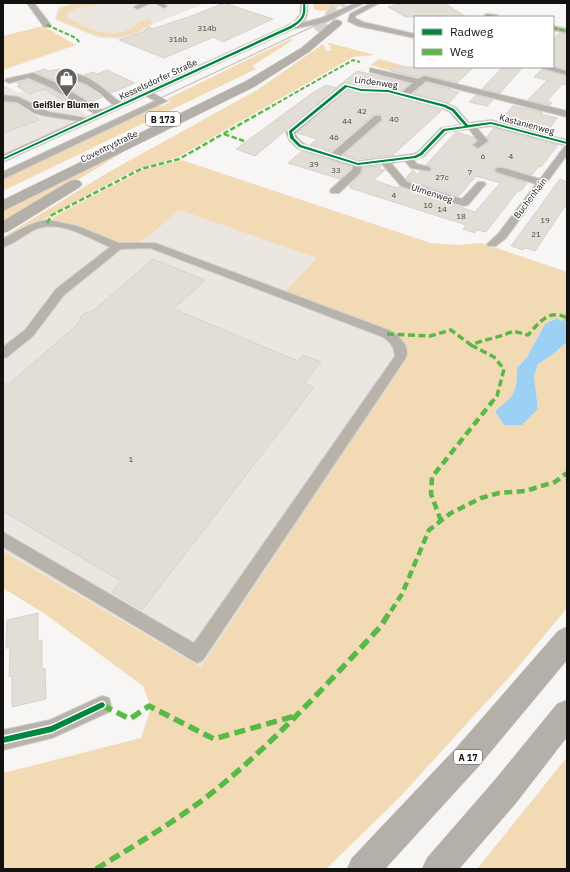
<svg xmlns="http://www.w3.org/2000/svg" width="570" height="872" font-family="'IBM Plex Sans',sans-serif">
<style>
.built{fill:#ebe6e0}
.green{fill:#f2dbb4}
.water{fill:#9cd1f5}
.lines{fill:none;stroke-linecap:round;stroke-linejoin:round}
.stream{stroke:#9cd1f5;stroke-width:3.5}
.building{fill:#e2ddd5;stroke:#d3d3d1}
.highway-tunnel{stroke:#d5d4d2;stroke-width:12;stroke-dasharray:12 5.5;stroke-linecap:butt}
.minor-casing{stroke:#d2d1d0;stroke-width:2}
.highway-casing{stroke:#d2d1d0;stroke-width:1}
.minor{fill:#b7b2aa;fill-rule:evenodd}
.highway{fill:#b4b0a9;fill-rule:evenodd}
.tram{stroke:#bab6b3;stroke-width:1}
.quiet-far4{stroke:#58b947;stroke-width:2;stroke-dasharray:4.5 2;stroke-linecap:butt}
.quiet-far3{stroke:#58b947;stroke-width:2.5;stroke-dasharray:5.5 2.5;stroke-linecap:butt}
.quiet-far2{stroke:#58b947;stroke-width:3.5;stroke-dasharray:7 3.5;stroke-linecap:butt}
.quiet-far1{stroke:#58b947;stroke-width:4.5;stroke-dasharray:8 4.5;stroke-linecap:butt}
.quiet{stroke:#58b947;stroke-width:5.5;stroke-dasharray:11 5.5;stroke-linecap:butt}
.cycleway-casing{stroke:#fff;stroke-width:3}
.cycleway{fill:#00873e;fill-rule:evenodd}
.labels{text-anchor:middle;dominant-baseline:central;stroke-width:3;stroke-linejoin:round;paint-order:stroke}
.number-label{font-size:8px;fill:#484643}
.far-street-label{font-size:9px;fill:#121110;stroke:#fff}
.far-poi-label{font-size:9px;font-weight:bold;fill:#121110;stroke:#fff}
.shield{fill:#fff;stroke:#595858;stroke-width:1}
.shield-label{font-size:9px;font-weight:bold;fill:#121110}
</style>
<rect width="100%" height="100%" fill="#f7f6f4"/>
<g class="built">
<path d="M74 3H203V4L153 24 143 32 120 39 99 38 55 20 58 7Z"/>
<path d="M6 86 18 93 39 86 89 116 3 155V87Z"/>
<path d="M179 210 318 258 285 292 393 333 402 340 406 350V359L201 667 3 551V241L51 214V220L63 221 114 241 145 237Z"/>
</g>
<g class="green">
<path d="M78 3H103L77 8 68 12 66 17C84 26 107 40 128 30 137 26 139 19 150 19L152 23C114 49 95 35 57 19V15L63 7Z"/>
<path d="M313 3H346C336 8 324 14 314 9Z"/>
<path d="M43 26 76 45 3 70V36Z"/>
<path d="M290 39 293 40 252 66 256 69 3 191V178L155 106H162L170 102 167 99Z"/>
<path d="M326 42 375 55 353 57 178 157 139 169 123 176 3 241V237L107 173 257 90 323 44 327 51H331L330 46Z"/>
<path d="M379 59 423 71 415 78 371 65Z"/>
<path d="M120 152 122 153 3 225V210Z"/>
<path d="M182 160 431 243 458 245 482 243 567 272V325L557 318 545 324 527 357 517 368C517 393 514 396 495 412L538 410 534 376 538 363 552 355 567 342V608L513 673 398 799 326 869H3V773L141 738 151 708 143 686 45 614 3 588V551L201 667 406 358C406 346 403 341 393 333L285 292 317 258 179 210C170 217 149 238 140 241 116 250 76 223 51 220L55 216 142 170Z"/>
<path d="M567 757V869H477Z"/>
</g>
<path class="water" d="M557 318 567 325V342L552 355 538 364 534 376 538 409 522 425H504L495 411C514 396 517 393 517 368L527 357 545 324Z"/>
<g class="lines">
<path class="stream" d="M560 327 567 318"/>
</g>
<g class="building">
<path d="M224 3 273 19 223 42 214 37 164 58 119 40 143 32 149 27 152 29 194 15Z"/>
<path d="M402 3 435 4 444 3 467 17H406L388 7Z"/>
<path d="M559 33 567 34V69L553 66V40Z"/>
<path d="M392 67H474L457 83 424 75 418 77 391 71Z"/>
<path d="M503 67H523L500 93 482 89Z"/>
<path d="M45 69 49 71 60 69 64 72 58 73V79L73 80 85 85 102 97 92 102 57 82 35 72Z"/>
<path d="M542 69 567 76V85L562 84 547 101 552 103 550 105 528 100 547 80 534 77Z"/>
<path d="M107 70 135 83 111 93 84 75 93 72 97 74Z"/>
<path d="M357 71 410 84 402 90 342 83 255 156 236 149 311 94 326 85 336 88Z"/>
<path d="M29 80 49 88 80 107 77 109 44 89 29 94 17 86 21 85 17 83Z"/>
<path d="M426 83 451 89 450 90 459 92 449 103 413 93Z"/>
<path d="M347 91 361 94H388L442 110 393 155 358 159 343 155 382 121 381 114 374 115 332 151 310 145 317 139 297 133Z"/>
<path d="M476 95 493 100 487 106 469 102Z"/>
<path d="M3 102 15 103 39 120 3 133Z"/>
<path d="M513 106 543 112 541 114 557 118 546 133 500 121Z"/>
<path d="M494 128 558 145 541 167 539 166 532 175 503 167 497 166 494 169 497 173 527 183 522 190 517 192 486 232 478 230 475 233 463 229 466 225 350 188 351 186H349L361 174 363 167 381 166 379 169 385 170 374 180 397 188 399 186 475 212 500 183 476 176 459 196 408 181 406 178 413 170 417 175 420 171 430 172 432 168 426 165 456 132 473 137 476 141 472 145 479 149 489 142 487 137Z"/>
<path d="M302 151 351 167V169L340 179 288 163Z"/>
<path d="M560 179 567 182V203L535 251 525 248 523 250 511 246Z"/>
<path d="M153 259 205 280 174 309 298 361 303 355 321 362 304 383 314 387 142 610 112 592 121 581 3 511V382L8 385 79 323 81 316 85 313 93 311Z"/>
<path d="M38 613V641L42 640V669L45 668 46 699 12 707V676L9 677 10 648H6L7 620Z"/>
</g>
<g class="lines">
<path class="highway-tunnel" d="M317 31 343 3"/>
<defs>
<g id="minor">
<path d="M27 3H34L51 25 50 27H44Z"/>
<path d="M142 3H151L137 9 134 7Z"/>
<path d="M155 3H163L167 6 164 8Z"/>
<path d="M301 3H307C308 11 308 17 302 23L321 18 356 3 362 4 326 22 293 29 153 93 167 101 3 179V172L156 101 146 96 3 162V155L78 121 46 116 34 113 17 102 3 101V95L18 97 49 112 86 118 95 114 50 87 29 78 9 83 5 81 6 79 33 73 56 83 102 110 113 105 100 93 86 84 73 79 59 78V74C85 68 102 89 120 102L293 23 300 15Z"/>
<path d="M371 3H379L355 16V18L363 22 415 34V38L358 26 348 21 350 14Z"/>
<path d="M487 14 497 15 498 17H484L485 15Z"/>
<path d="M553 26 567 29V33L553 30Z"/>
<path d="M539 67H553L567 71V75Z"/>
<path d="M370 68 418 79 424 76 567 111V117L426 81 410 94 448 104 456 108 469 123 491 120 567 140V146L491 126 477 128 488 141 478 148 473 145 478 141 469 129 447 132 424 156 414 160 417 164 429 167 431 169 429 171 411 168 405 161 391 163 407 182 462 199 478 182H484L486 184 484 186 468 205 464 206 401 186 382 164 362 166 360 173 339 193H331L330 191 331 189 352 170 353 166 297 148 289 140 286 132 343 84 361 88 388 89 402 92 413 83 370 72ZM347 89 361 92 388 93 442 108 450 112 461 125 441 128 418 152 413 154 358 161 340 156 381 120V116H375L332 153C319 149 300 147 295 133Z"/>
<path d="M567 146V155L506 238 496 246H488L487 244 498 234 536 184 497 172 495 170 497 168H503L540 179 564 147Z"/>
<path d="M48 220 77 226 119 243H155L391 331C400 337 412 348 405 359L203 660 197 663 3 547V532L194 643 395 356C394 346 390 342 383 337L150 248 121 249 64 295 33 336 7 357 3 358V347L25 330 56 289 110 247C88 238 60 219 36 229 25 234 15 244 3 247V239C18 231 31 222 48 220Z"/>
<path d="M102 696 109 698 111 705 109 712 52 738 3 750V730L50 720Z"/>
</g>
<g id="highway">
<path d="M337 20 341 21 342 23 341 25 309 52 254 87 3 211V200L246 81 301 48 333 21Z"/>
<path d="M75 180 80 181 82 184 80 187 9 231 3 233V221L70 181Z"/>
<path d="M567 627V660L478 767 385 869H347L352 858 457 747 558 631Z"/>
<path d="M567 700V737L516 803 459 869H422L427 858 494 781 557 704Z"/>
</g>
</defs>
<use href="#minor" class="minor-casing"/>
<use href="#highway" class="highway-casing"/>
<use href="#minor" class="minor"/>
<use href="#highway" class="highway"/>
<path class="tram" d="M3 172 363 3"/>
<g class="quiet-far4">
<path d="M487 16 494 17"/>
<path d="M47 25 76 38 80 43"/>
<path d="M553 28 567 31"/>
<path d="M272 106 353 60 360 62"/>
</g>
<g class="quiet-far3">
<path d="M224 134 244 141"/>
<path d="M47 223 52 215 141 169 179 159 274 105"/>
</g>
<g class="quiet-far2">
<path d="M387 334 430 336 451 330 471 345C485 339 499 338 513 331L528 335C539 323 549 308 567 318"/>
<path d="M471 345 494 357 504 369 497 396 491 403"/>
</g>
<g class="quiet-far1">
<path d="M441 521 431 494 432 477 492 402"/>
<path d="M391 611 402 594 429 530 451 513 481 498 499 493 525 491 555 482 567 473"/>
</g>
<g class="quiet">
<path d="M102 705 130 719 149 706 214 739 295 716"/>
<path d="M96 869C140 842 185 816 224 783 281 735 331 680 381 626L391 610"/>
</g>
<defs>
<g id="cycleway">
<path d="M303 3H305C307 16 303 21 292 28L3 160V158L290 26C301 20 304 16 303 3Z"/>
<path d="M345 85 361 89 388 90 446 105 454 109 468 125 491 122 567 142V144L491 124 445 131 422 155 416 158 358 165 299 147 290 138 289 131ZM347 87 361 91 388 92 444 107 452 111 465 126 443 129 420 153 414 156 358 163 301 145 294 138 292 132Z"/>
<path d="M102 702 104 703 105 705 104 707 52 732 3 743V737L51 726Z"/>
</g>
</defs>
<use href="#cycleway" class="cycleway-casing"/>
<use href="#cycleway" class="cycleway"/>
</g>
<defs>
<symbol id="shop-pin" viewBox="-11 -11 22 30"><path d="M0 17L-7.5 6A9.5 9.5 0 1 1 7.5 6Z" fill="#626160" stroke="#fff"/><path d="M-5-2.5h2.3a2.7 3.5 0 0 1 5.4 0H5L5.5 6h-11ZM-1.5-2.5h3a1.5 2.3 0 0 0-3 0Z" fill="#fff"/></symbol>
</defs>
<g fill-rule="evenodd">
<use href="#shop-pin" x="54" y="66" width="25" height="34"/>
</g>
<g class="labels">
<g class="number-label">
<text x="207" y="28">314b</text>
<text x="178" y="39">316b</text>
<text x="362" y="111">42</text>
<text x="394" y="119">40</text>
<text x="347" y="121">44</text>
<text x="334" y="137">46</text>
<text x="483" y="156">6</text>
<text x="511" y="156">4</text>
<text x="314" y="164">39</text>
<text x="336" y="170">33</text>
<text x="470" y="172">7</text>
<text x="442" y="177">27c</text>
<text x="394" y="195">4</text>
<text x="428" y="205">10</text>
<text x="442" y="209">14</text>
<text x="461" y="216">18</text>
<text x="545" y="220">19</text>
<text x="536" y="234">21</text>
<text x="131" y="459">1</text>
</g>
<g class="far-street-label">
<text transform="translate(158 79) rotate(-25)">Kesselsdorfer Straße</text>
<text transform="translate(376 82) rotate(8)">Lindenweg</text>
<text transform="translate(527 124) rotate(15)">Kastanienweg</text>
<text transform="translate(109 146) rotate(-26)">Coventrystraße</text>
<text transform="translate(432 193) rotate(18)">Ulmenweg</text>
<text transform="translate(530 198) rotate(-53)">Buchenhain</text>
</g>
<g class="far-poi-label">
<text x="66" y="104">Geißler Blumen</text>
</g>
<g class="shield">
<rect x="146" y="112" width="34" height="14" rx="3"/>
<rect x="454" y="750" width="28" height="14" rx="3"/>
</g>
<g class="shield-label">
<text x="163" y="119">B 173</text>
<text x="468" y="757">A 17</text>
</g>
</g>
<rect width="570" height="872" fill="none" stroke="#121110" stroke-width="8"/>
<rect x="414" y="16" width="140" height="52" fill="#ffffff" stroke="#a0a09f"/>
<rect x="422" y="29" width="20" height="6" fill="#00873e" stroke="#a0a09f"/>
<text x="450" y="36" font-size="12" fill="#121110">Radweg</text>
<rect x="422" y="49" width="20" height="6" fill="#58b947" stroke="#a0a09f"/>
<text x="450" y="56" font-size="12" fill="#121110">Weg</text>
</svg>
